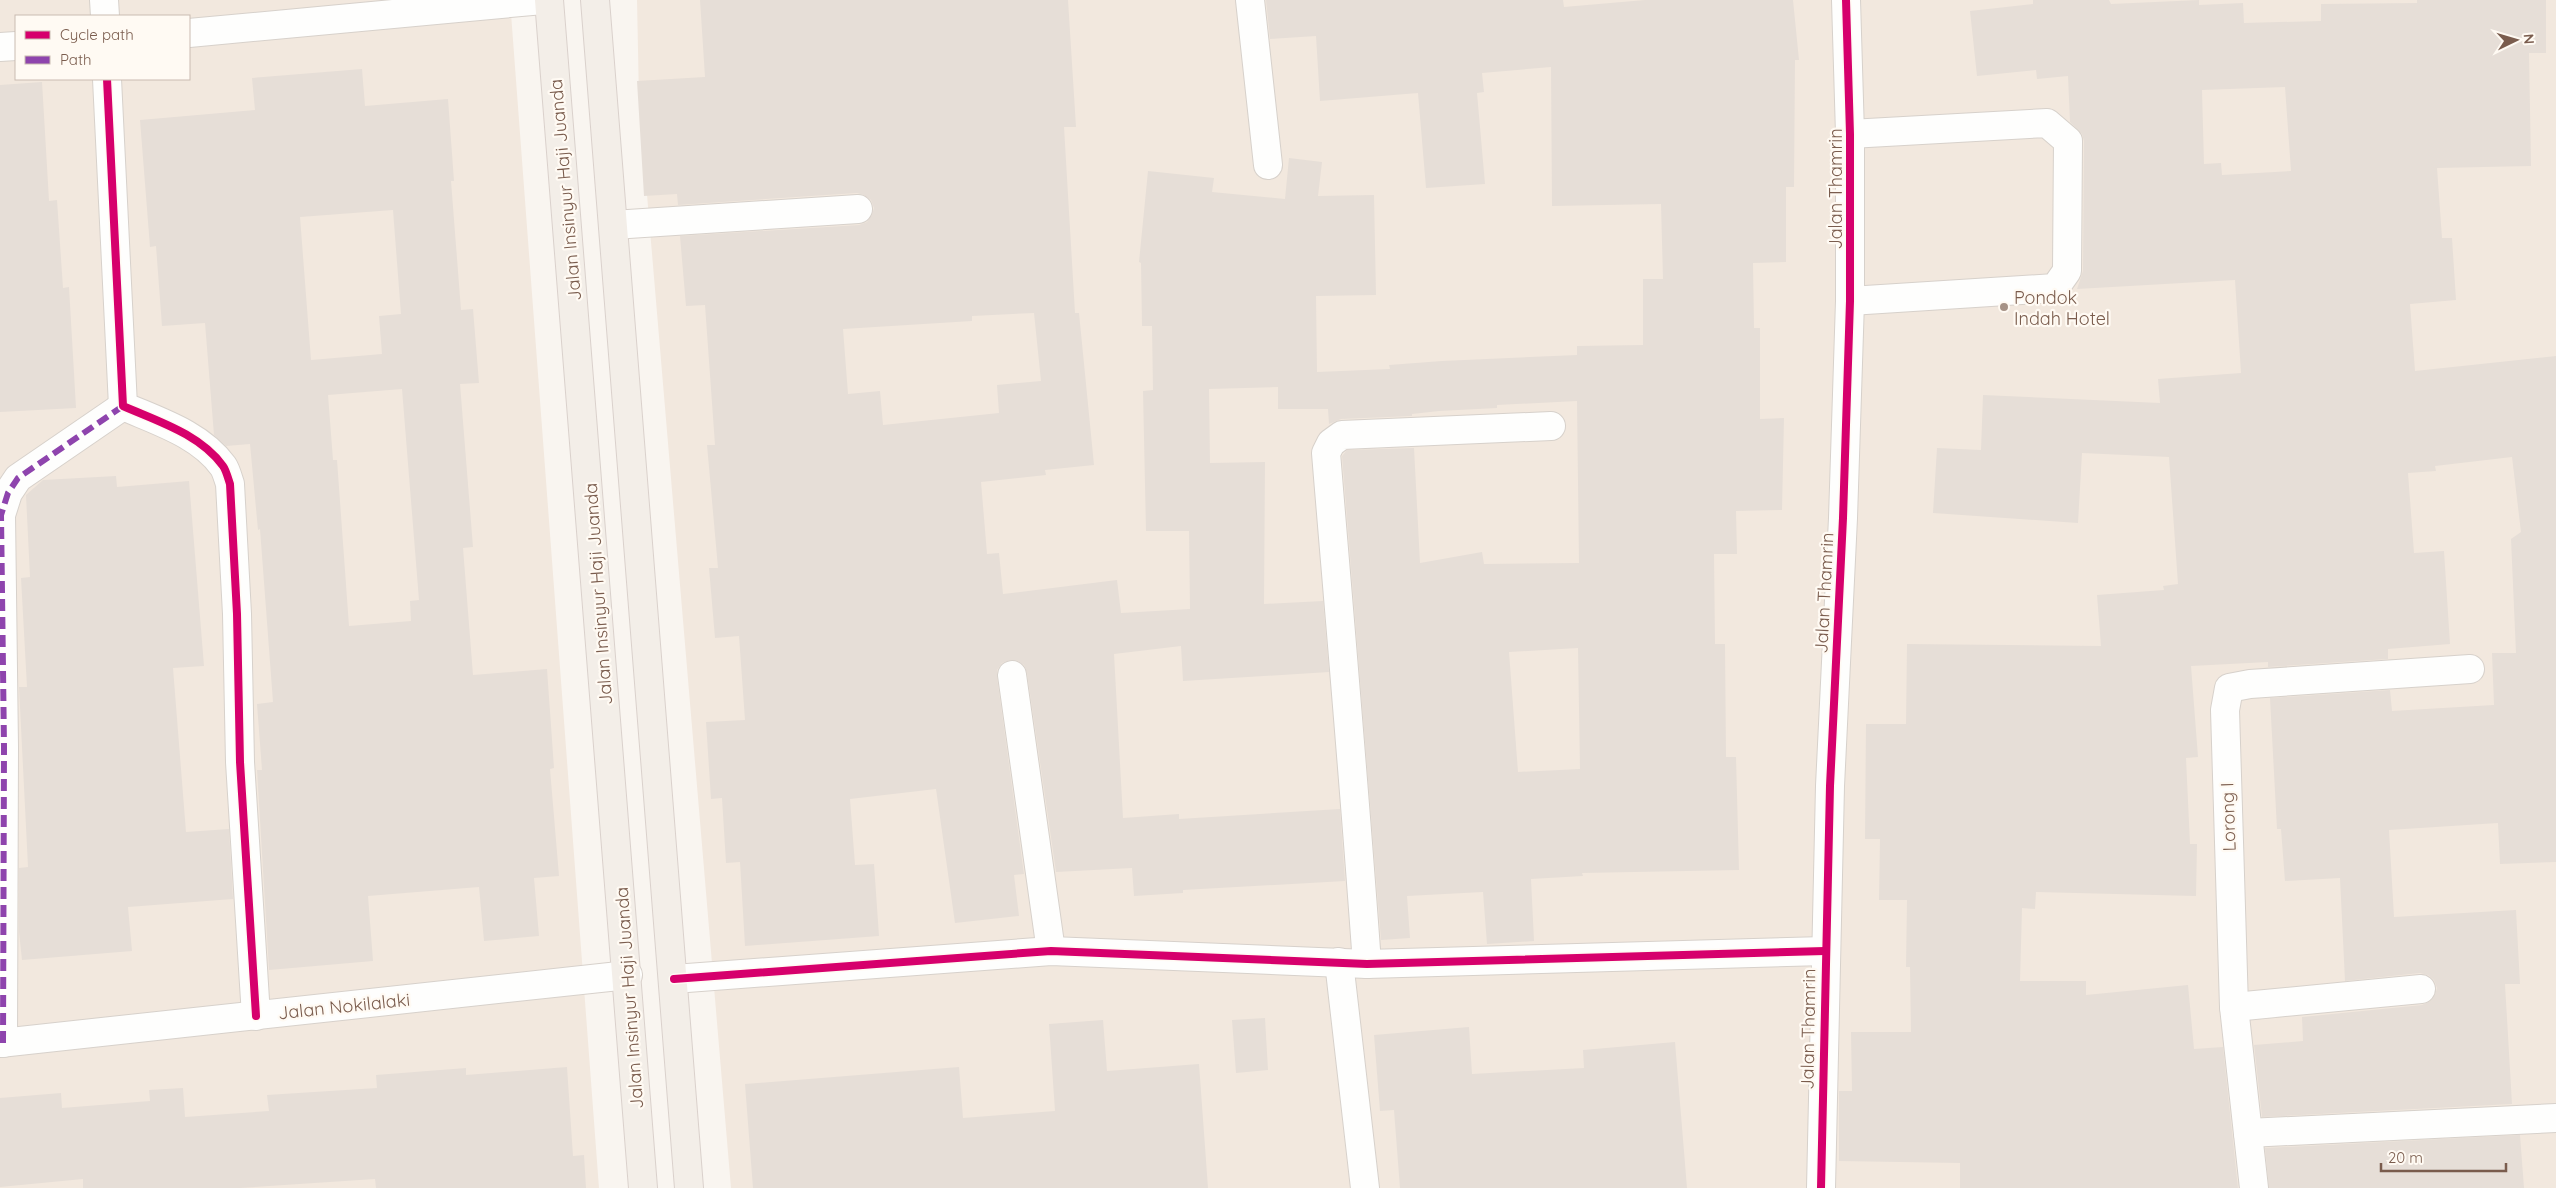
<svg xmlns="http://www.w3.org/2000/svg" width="2556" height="1188" font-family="Quicksand,sans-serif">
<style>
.residential{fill:#f2e8de;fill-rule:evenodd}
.building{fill:#e6ded7;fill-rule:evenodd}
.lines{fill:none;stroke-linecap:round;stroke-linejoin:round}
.minor-casing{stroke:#d7d1cb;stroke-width:30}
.major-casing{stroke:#dad1cc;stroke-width:30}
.minor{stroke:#fefefd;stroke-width:28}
.major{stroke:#f3eee8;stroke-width:28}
.quiet{stroke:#8e44ad;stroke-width:6;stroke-dasharray:12 6;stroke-linecap:butt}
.cycleway-casing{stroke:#fffaf3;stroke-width:11}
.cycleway{stroke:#d6006c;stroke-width:8}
.poi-dot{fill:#a69286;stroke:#fffaf3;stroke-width:2}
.labels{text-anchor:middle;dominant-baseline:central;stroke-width:4.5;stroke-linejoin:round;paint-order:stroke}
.street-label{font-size:18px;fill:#7a5c4d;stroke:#fffaf3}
.poi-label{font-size:18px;fill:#7a5c4d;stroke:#fffaf3;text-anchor:start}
</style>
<rect width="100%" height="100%" fill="#f9f5f0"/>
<g class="residential">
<path d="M0 0H510L599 1188H0ZM16 16H189V79H16Z"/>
<path d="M637 0H2556V1188H731L639 100Z"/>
</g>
<g class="building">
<path d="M700 0H1068L1076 127H1064L1075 313H1079L1094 465 1045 470 1046 475 981 482 987 554 999 553 1003 594 1117 580 1121 613 1190 609 1189 531H1146L1143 391 1153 390 1152 326H1142L1141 263 1139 262 1148 171 1214 178 1212 192 1285 199 1289 158 1322 162 1318 196 1374 195 1376 295 1316 296 1317 372 1390 369 1389 365 1442 361 1577 355V346L1643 345V279H1663L1661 204 1552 206 1551 67 1482 73 1484 92 1477 93 1485 184 1426 188 1418 93 1320 101 1316 36 1270 39 1266 0H1563L1564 7 1645 0H1793L1799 60H1795L1794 187H1786V262L1753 263 1754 328H1760V419L1784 418 1782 510 1736 511 1737 554H1714L1715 644H1725L1726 757H1736L1739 870 1582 873 1583 876 1531 879 1534 941 1487 944 1483 892 1407 896 1410 938 1381 940 1342 456 1347 450 1414 448 1420 563 1482 552 1484 564 1579 563 1577 401 1497 405V408L1439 411 1412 414V416L1341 419 1329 424 1328 409H1278V387L1209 389 1210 463 1265 462 1264 604 1323 601 1329 672 1183 681 1181 646 1114 654 1123 818 1179 814V819L1340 809 1345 881 1183 890V893L1134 896 1132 868 1056 872 1027 673 1024 665 1018 661 1010 660 1002 663 997 670V677L1024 874 1014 875 1019 916 955 923 936 789 850 799 855 865 874 864 879 936 745 946 740 862 726 863 722 798 711 799 706 722 745 720 739 636 715 638 709 568H718L707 445H715L705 305 686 306 680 236 859 225 867 222 872 215 874 208 871 200 864 195 857 193 678 205 677 194 644 196 637 81 705 77ZM1034 313 1041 381 997 385 999 413 883 425 880 391 848 394 843 329 972 321V316ZM1578 648 1580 769 1518 772 1509 652Z"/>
<path d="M2033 0H2109L2111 4 2199 0V5L2243 3 2244 23 2321 21V4L2417 3V0H2546V53H2529L2531 166 2437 168 2442 238H2452L2456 300 2410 304 2415 371 2556 356V862L2500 864 2498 823 2389 830 2394 917 2516 910 2520 984H2505L2512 1104 2262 1117 2254 1045 2303 1041 2302 1017 2422 1005 2430 1001 2435 995 2437 988 2434 980 2428 975 2420 973 2345 981 2340 878 2285 881 2281 829H2277L2270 698 2390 690 2392 711 2494 705 2492 653H2516L2511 539 2521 532 2512 457 2435 466 2436 471 2408 473 2414 553 2444 551 2450 644 2388 649V659L2268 667V662L2191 666 2198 757 2186 758 2190 844H2197L2196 896 2036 892 2035 909 2022 908 2020 981H2086V995L2188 985 2194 1049 2223 1047 2238 1188H1960V1163L1839 1161V1091H1852L1851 1032H1911L1910 967H1906L1907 900H1879L1880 839H1865L1866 724H1906L1907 644 2101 646 2097 595 2164 590 2163 586 2178 584 2169 457 2082 453 2078 523 1933 513 1937 448 1981 450 1983 395 2160 403 2158 379 2241 373 2235 280 2077 289 2083 271 2084 141 2082 134 2070 122 2068 76 2037 79 2036 70 1977 76 1970 11 2033 4ZM2285 87 2291 171 2222 175 2221 163 2204 164 2202 90Z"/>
<path d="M362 69 365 106 448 99 454 181H451L461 310 473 309 479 383 460 384 473 547 463 548 473 675 547 669 554 768 550 769 559 876 534 878 539 936 484 941 479 887 368 896 373 961 269 970 257 770H262L257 704 273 702 260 529 258 530 250 444 226 446 214 435 205 323 162 326 156 246 150 247 140 120 255 110 252 78ZM393 210 401 314 379 316 382 354 311 360 300 217ZM402 389 419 600 410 601 411 621 349 626 337 460H333L328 395Z"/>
<path d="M42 82 49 201 57 200 63 288 69 287 76 408 0 412V85Z"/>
<path d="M116 476 117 487 189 481 204 666 173 668 186 832 229 829 233 899 128 907 132 951 22 960 19 932V868L28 867 19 687H27L21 578 30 577 26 495 43 480Z"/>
<path d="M1265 1018 1268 1070 1236 1073 1232 1020Z"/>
<path d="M1103 1020 1107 1071 1199 1064 1208 1188H753L745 1084 959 1067 963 1118 1055 1111 1049 1024Z"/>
<path d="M1469 1027 1472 1074 1584 1068 1583 1050 1675 1042 1687 1188H1400L1394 1110 1380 1111 1374 1035Z"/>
<path d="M567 1067 573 1156 584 1155 586 1188H376L375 1179 239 1188H83V1179L0 1187V1098L61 1093 62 1108 150 1101 149 1090 183 1088 185 1117 269 1111 267 1095 377 1088 376 1075 466 1068V1075Z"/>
<path d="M2520 1135 2524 1188H2269L2265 1148Z"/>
</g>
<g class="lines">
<defs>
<g id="minor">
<path d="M104 0 105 16"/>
<path d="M1250 0 1268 165"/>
<path d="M189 33 543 0"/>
<path d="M0 47 16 46"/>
<path d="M107 79 123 406C157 421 200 434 223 466 226 470 228 478 230 484L237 614 240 762 256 1016"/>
<path d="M613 225 858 209"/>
<path d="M1850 301 2055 288 2067 271 2068 141 2047 123 1850 134"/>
<path d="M1012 675 1051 951"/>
<path d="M1339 962 1365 1188"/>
<path d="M1367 964C1355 793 1340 623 1326 453L1331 443 1342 435 1551 426"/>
<path d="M674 979 1051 951 1367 964 1825 951"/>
<path d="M2234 1007 2421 989"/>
<path d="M0 1043 628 975"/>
<path d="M3 1043 4 747 1 515 8 493 18 478 123 406"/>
<path d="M2248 1133 2556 1118"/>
<path d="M1821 1188 1830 786 1843 518 1850 301V134L1846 0"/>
<path d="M2254 1188 2234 1007 2225 710 2229 688 2250 684 2470 669"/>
</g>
<g id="major">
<path d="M549 0 643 1188"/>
<path d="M595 0 689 1188"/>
</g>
</defs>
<use href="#minor" class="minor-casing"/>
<use href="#major" class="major-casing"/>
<use href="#minor" class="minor"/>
<use href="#major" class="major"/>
<path class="quiet" d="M3 1043 4 747 1 515 8 493 18 478 123 406"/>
<defs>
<g id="cycleway">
<path d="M107 79 123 406C157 421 200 434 223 466 226 470 228 478 230 484L237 614 240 762 256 1016"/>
<path d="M674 979 1051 951 1367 964 1825 951"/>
<path d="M1821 1188 1830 786 1843 518 1850 301V134L1846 0"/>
</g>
</defs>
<use href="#cycleway" class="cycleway-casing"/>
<use href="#cycleway" class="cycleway"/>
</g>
<circle class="poi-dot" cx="2004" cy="307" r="5"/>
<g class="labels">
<g class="street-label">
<text transform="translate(1835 189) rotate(-90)">Jalan Thamrin</text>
<text transform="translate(565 190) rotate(-95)">Jalan Insinyur Haji Juanda</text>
<text transform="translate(1824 593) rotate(-87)">Jalan Thamrin</text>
<text transform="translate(598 594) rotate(-94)">Jalan Insinyur Haji Juanda</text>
<text transform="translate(2228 817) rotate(-92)">Lorong I</text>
<text transform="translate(629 998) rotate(-94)">Jalan Insinyur Haji Juanda</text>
<text transform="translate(344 1006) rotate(-6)">Jalan Nokilalaki</text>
<text transform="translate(1808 1029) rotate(-89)">Jalan Thamrin</text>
</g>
<g class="poi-label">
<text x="2014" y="297">Pondok<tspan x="2014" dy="21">Indah Hotel</tspan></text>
</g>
</g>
<rect x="15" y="15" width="175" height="65" fill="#fffaf3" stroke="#cabbb1"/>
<rect x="25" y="31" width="25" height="8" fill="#d6006c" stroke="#cabbb1"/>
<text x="60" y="40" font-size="15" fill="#7a5c4d">Cycle path</text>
<rect x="25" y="56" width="25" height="8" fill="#8e44ad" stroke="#cabbb1"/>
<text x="60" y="65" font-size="15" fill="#7a5c4d">Path</text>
<g transform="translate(2516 40) rotate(85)" stroke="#fffaf3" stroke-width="4" paint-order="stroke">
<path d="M0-4L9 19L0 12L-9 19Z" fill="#7a5c4d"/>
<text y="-8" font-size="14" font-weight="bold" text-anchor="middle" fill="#7a5c4d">N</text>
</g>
<path d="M2381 1163v8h125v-8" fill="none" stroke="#7a5c4d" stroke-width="2.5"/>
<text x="2388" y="1163" font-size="15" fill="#7a5c4d" stroke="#fffaf3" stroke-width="4" paint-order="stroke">20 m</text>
</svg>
